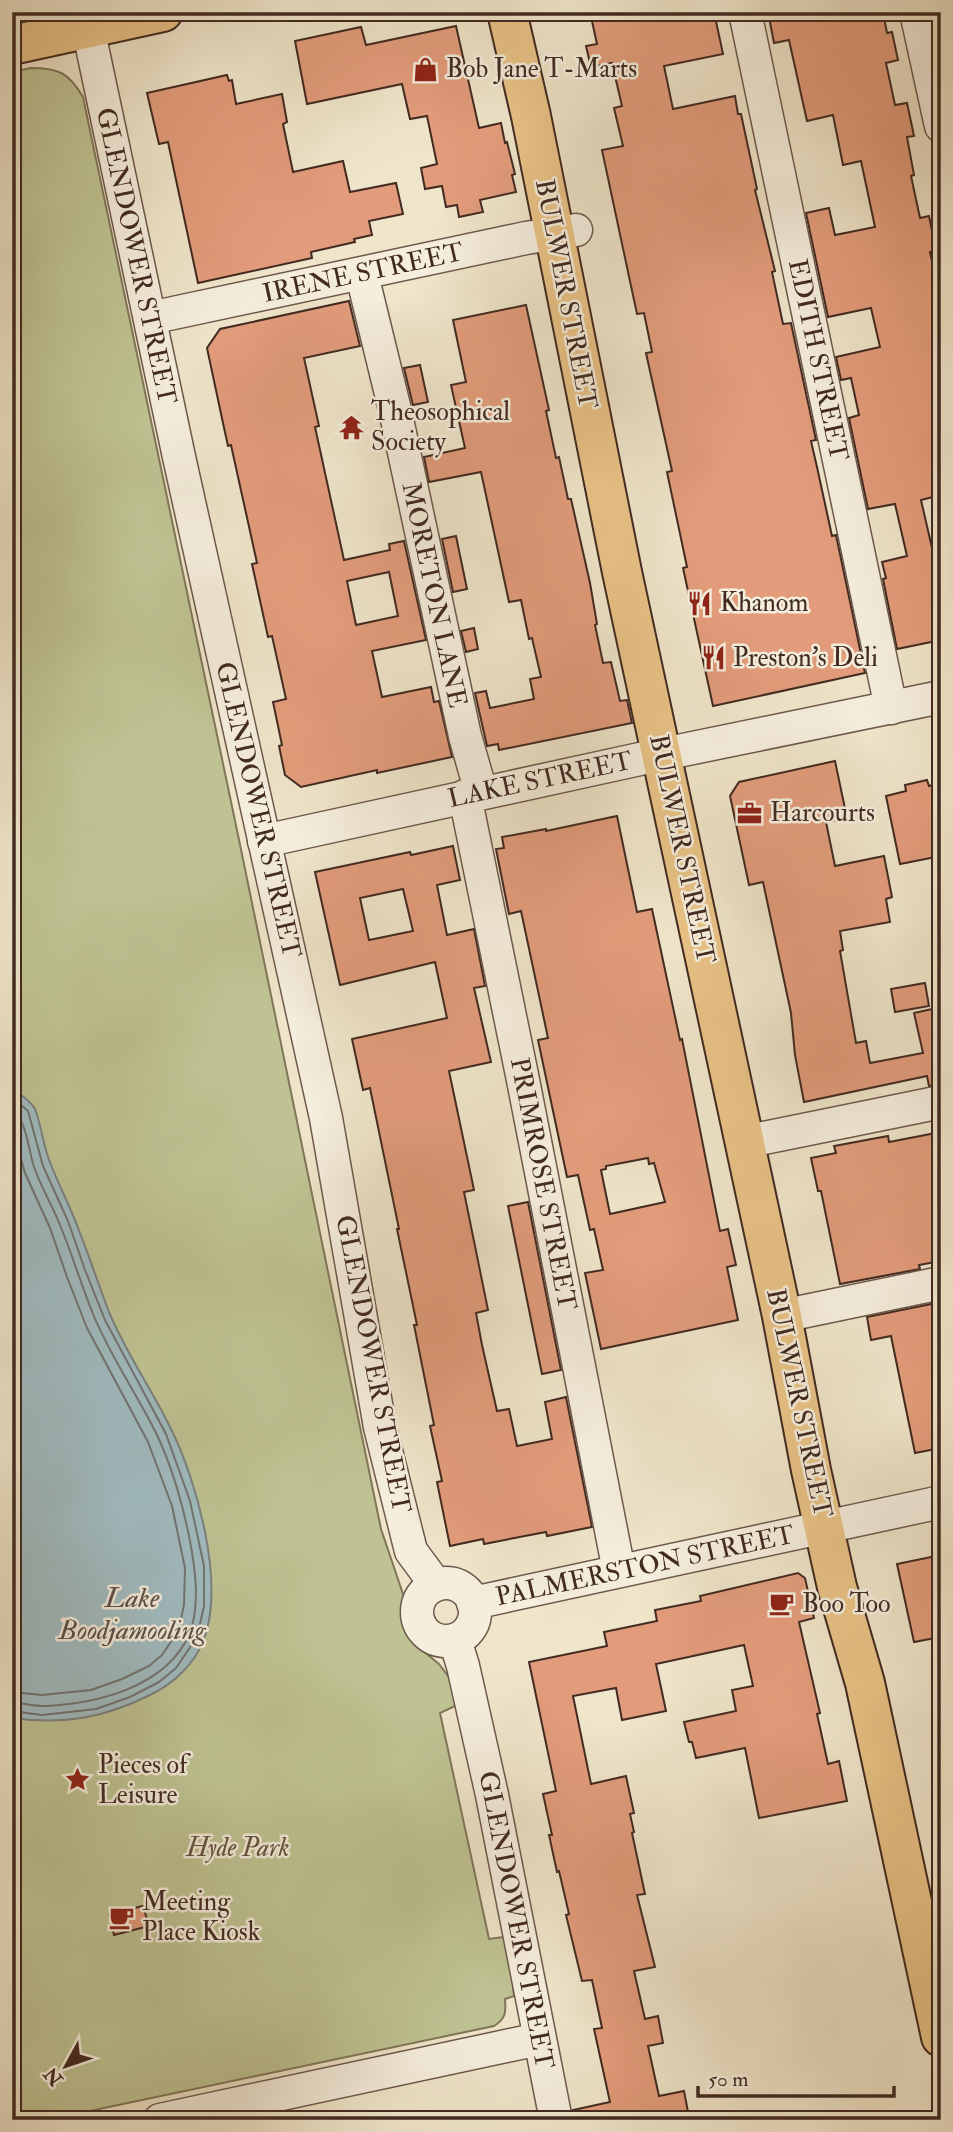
<svg xmlns="http://www.w3.org/2000/svg" width="953" height="2132" font-family="'IM FELL Double Pica',serif">
<style>
.green{fill:#bfc393;stroke:#80765a;stroke-width:2}
.water{fill:#a0bcc2;stroke:#7a8282;stroke-width:2}
.lines{fill:none;stroke-linecap:round;stroke-linejoin:round}
.shore{stroke:#717372;stroke-width:2}
.building{fill:#e29c7b;stroke:#422a22;stroke-width:2;fill-rule:evenodd}
.minor-casing{stroke:#6d594c;stroke-width:35}
.major-casing{stroke:#422a22;stroke-width:42}
.minor{stroke:#f5eedd;stroke-width:32}
.major{stroke:#e8c285;stroke-width:38}
.labels{text-anchor:middle;dominant-baseline:central;stroke-width:5;stroke-linejoin:round;paint-order:stroke}
.poi-label{font-size:26px;fill:#422a22;stroke:#f5eedd;text-anchor:start}
.street-label{font-size:26px;fill:#422a22;stroke:#f5eedd}
.park-label{font-size:26px;font-style:italic;fill:#61503e;stroke:#f5eedd}
.water-label{font-size:28px;font-style:italic;fill:#5a4e4a;stroke:#f5eedd}
</style>
<rect width="100%" height="100%" fill="#efe5ca"/>
<filter id="stains"><feTurbulence type="fractalNoise" baseFrequency=".00286" numOctaves="4"/><feColorMatrix values="0 0 0 0 .2 0 0 0 0 .09 0 0 0 0 .02 0 0 0 .5 -.17"/></filter>
<radialGradient id="worn" r=".72"><stop offset=".6" stop-color="#630" stop-opacity="0"/><stop offset="1" stop-color="#630" stop-opacity=".3"/></radialGradient>
<path class="green" d="M31 68C59 68 69 73 83 97L238 835 381 1529 404 1597 407 1630 422 1650 439 1664 454 1684 460 1697 455 1706 440 1713 489 1939 503 1937 509 1942 514 1996 505 1999C506 2012 506 2019 494 2026L47 2120H12V72Z"/>
<path class="water" d="M12 1088C19 1094 31 1101 35 1109 42 1127 43 1147 51 1165 58 1183 67 1200 74 1218 87 1249 97 1281 109 1312 126 1353 152 1390 171 1429 197 1481 225 1583 204 1639 195 1664 173 1684 150 1695 104 1718 64 1725 12 1718Z"/>
<g class="lines">
<g class="shore">
<path d="M12 1097 28 1111 43 1166 68 1221 85 1270 105 1320 166 1434 190 1501 204 1566V1606L197 1637 176 1668 159 1682 130 1697 96 1709 42 1715 12 1711"/>
<path d="M12 1109C27 1122 28 1148 34 1167 41 1187 52 1205 60 1225 72 1254 81 1284 93 1314 110 1356 137 1394 157 1435 172 1467 182 1502 189 1536 195 1566 201 1606 189 1635 165 1688 95 1704 44 1706 33 1706 23 1703 12 1703"/>
<path d="M12 1127 25 1173 50 1228 67 1277 87 1328 148 1442 172 1506 185 1568 184 1604 179 1630 162 1655 149 1666 122 1679 91 1690 42 1695 12 1692"/>
</g>
</g>
<g class="building">
<path d="M590 12H714L723 54 664 66 673 109 735 96 738 114H741L757 189 755 190 775 271 772 272 783 324 791 323 816 440 811 441 817 467 832 536 836 535 865 673 713 706 683 568 687 567 667 472 672 471 646 353 652 352 644 313 637 314 602 150 623 146 614 108 622 106 612 63 591 67 586 46 597 44Z"/>
<path d="M768 12H883L887 33 892 32 898 60 886 63 895 105 907 103 914 136 907 137 914 175 911 176 920 218 929 216 936 251 930 252 939 293 937 294 941 314V495L921 500 941 587V640L897 649 883 579 886 578 882 562 907 556 895 504 868 509 849 418 859 415 851 378 841 380 836 357 880 347 871 308 828 317 806 213 829 208 835 235 875 227 861 161 843 165 833 115 807 121 789 40 774 43Z"/>
<path d="M456 26 479 128 501 123 505 143 507 142 515 174 512 175 516 192 480 200 483 212 459 217 457 205 446 207 442 186 425 189 421 168 437 164 427 116 410 119 402 84 307 104 295 41 361 27 366 45Z"/>
<path d="M227 75 229 81 232 80 236 104 282 94 287 122 283 124 293 172 343 161 350 192 396 183 403 214 369 221 372 235 354 239 355 242 311 252 312 258 198 283 168 142 159 144 147 93Z"/>
<path d="M349 301 360 346 304 358 319 426 315 427 344 560 390 550 389 544 404 541 426 640 372 651 382 697 431 687 434 702 439 701 452 757 377 773V770L301 787 285 775 279 746 282 745 273 702 286 699 272 636 268 637 252 564 257 563 231 445 228 446 223 423 207 348 220 329ZM389 572 398 616 356 625 347 581Z"/>
<path d="M526 305 549 410 546 411 556 458 559 457 568 499H571L590 583 597 624 595 625 603 663 611 662 620 701 627 700 632 723 499 750 498 744 487 746 475 693 486 691 490 708 534 699 530 679 541 677 532 638 529 639 521 600 509 602 481 472 429 482 424 457 465 448 451 385 466 382 453 320Z"/>
<path d="M420 365 428 402 413 405 404 368Z"/>
<path d="M456 536 467 589 453 592 442 539Z"/>
<path d="M474 628 478 649 466 652 461 631Z"/>
<path d="M835 761 847 818 826 822 835 866 884 856 892 897 886 899 890 922 840 931 843 950 840 951 856 1043 866 1041 870 1063 923 1053 914 1013 941 1007V1084L929 1086 927 1076 804 1102 795 1055 791 1013 763 882 749 885 730 796 739 782Z"/>
<path d="M927 780 929 786 941 783V856L900 864 886 796 906 791 905 785Z"/>
<path d="M617 816 637 912 652 909 680 1040 682 1039 720 1231 728 1229 736 1265 727 1267 738 1320 601 1349 585 1273 603 1270 594 1229 590 1230 578 1175 567 1177 538 1040 548 1038 521 911 509 914 496 849 504 848 502 837 546 829V831ZM648 1158 649 1164 654 1163 665 1202 610 1214 601 1170 606 1169V1166Z"/>
<path d="M453 846 460 880 437 885 447 935 474 929 485 986 474 988 491 1062 449 1071 474 1190 464 1192 488 1310 476 1313 482 1345 497 1411 509 1409 517 1446 552 1439 545 1402 566 1397 592 1527 547 1536 546 1532 484 1544 483 1539 450 1546 437 1482 442 1481 430 1426 434 1425 414 1325H417L397 1229H399L370 1088 363 1090 352 1039 447 1018 435 962 340 985 315 872 410 852 411 855ZM403 889 413 931 369 940 360 898Z"/>
<path d="M925 983 929 1006 895 1012 891 989Z"/>
<path d="M941 1132V1261L919 1265 920 1269 840 1284 821 1191H818L811 1158 836 1153 834 1146 888 1136 889 1142Z"/>
<path d="M528 1202 561 1370 542 1374 508 1206Z"/>
<path d="M941 1302V1448L915 1453 891 1336 871 1340 867 1317Z"/>
<path d="M941 1555V1637L914 1642 897 1564Z"/>
<path d="M798 1573 805 1578 814 1618 799 1622 820 1713 817 1714 828 1764 839 1761 847 1801 759 1818 745 1748 696 1758 692 1742H689L684 1722 736 1711 732 1690 753 1686 744 1645 656 1664 666 1711 622 1720 616 1688 573 1696 591 1784 626 1776 634 1813 630 1814 634 1832 632 1833 645 1894 637 1895 655 1967 634 1971 645 2019 658 2016 663 2043 648 2046 659 2096 684 2091 689 2117 673 2120H574L573 2110 610 2102 594 2029 602 2028 592 1980 582 1981 566 1915 569 1914 559 1871 557 1872 549 1835H552L543 1794 556 1791 529 1662 607 1646 604 1632 657 1621 655 1610 701 1601 700 1596Z"/>
<path d="M143 1906 149 1926 114 1935 109 1914Z"/>
</g>
<g class="lines">
<defs>
<g id="minor">
<path d="M745 12 891 708"/>
<path d="M916 12 941 126"/>
<path d="M88 28 179 457 326 1118 380 1427 411 1551 436 1585"/>
<path d="M362 275 395 410 465 736 481 792"/>
<path d="M150 318 526 238 576 230"/>
<path d="M465 796 522 1075 619 1571"/>
<path d="M264 841 649 757 941 697"/>
<path d="M744 1142 941 1102"/>
<path d="M782 1316 941 1283"/>
<circle cx="446" cy="1612" r="29"/>
<path d="M473 1603 941 1502"/>
<path d="M455 1640 463 1666 492 1795 556 2120"/>
<path d="M160 2120 539 2039"/>
</g>
<g id="major">
<path d="M507 12 531 116 622 572 782 1316 811 1470 837 1587 865 1683 941 2037"/>
<path d="M12 45 163 12"/>
</g>
</defs>
<use href="#minor" class="minor-casing"/>
<use href="#major" class="major-casing"/>
<use href="#minor" class="minor"/>
<use href="#major" class="major"/>
</g>
<defs>
<symbol id="shop-bare" viewBox="-9 -9 18 18"><path d="M-5-2.5h2.3a2.7 3.5 0 0 1 5.4 0H5L5.5 6h-11ZM-1.5-2.5h3a1.5 2.3 0 0 0-3 0Z" fill="#8f2418" stroke="#f5eedd" stroke-width="2.5" paint-order="stroke"/></symbol>
<symbol id="temple-bare" viewBox="-9 -9 18 18"><path d="M0-6L5-2H3V0L6.5 2.5H4V6H1.5V3h-3V6H-4V2.5H-6.5L-3 0V-2H-5Z" fill="#8f2418" stroke="#f5eedd" stroke-width="2.5" paint-order="stroke"/></symbol>
<symbol id="restaurant-bare" viewBox="-9 -9 18 18"><path d="M-5-6h1v4h1v-4h1v4h1v-4h1v5L-1.5 .5V6h-2V.5L-5-1ZM5-6V6H3V1.5H1.5Q1.5-4 5-6Z" fill="#8f2418" stroke="#f5eedd" stroke-width="2.5" paint-order="stroke"/></symbol>
<symbol id="office-bare" viewBox="-9 -9 18 18"><path d="M-6-3h4V-5.5h4V-3h4V5H-6ZM-1-4.5V-3h2v-1.5ZM-6 0V1H6V0Z" fill="#8f2418" stroke="#f5eedd" stroke-width="2.5" paint-order="stroke"/></symbol>
<symbol id="cafe-bare" viewBox="-9 -9 18 18"><path d="M-5.5-4.5H6V0H3Q3 3.5 0 3.5H-2.5Q-5.5 3.5-5.5 0ZM3-3.2v2h1.7v-2ZM-6 4.5H4V6H-6Z" fill="#8f2418" stroke="#f5eedd" stroke-width="2.5" paint-order="stroke"/></symbol>
<symbol id="sight-bare" viewBox="-9 -9 18 18"><path d="M0-6L1.8-2.2L6-1.7L2.9 1.2L3.7 5.4L0 3.3L-3.7 5.4L-2.9 1.2L-6-1.7L-1.8-2.2Z" fill="#8f2418" stroke="#f5eedd" stroke-width="2.5" paint-order="stroke"/></symbol>
</defs>
<g fill-rule="evenodd">
<use href="#shop-bare" x="408" y="52" width="35" height="35"/>
<use href="#temple-bare" x="334" y="410" width="35" height="35"/>
<use href="#restaurant-bare" x="682" y="586" width="35" height="35"/>
<use href="#restaurant-bare" x="696" y="640" width="35" height="35"/>
<use href="#office-bare" x="732" y="796" width="35" height="35"/>
<use href="#cafe-bare" x="764" y="1586" width="35" height="35"/>
<use href="#sight-bare" x="60" y="1762" width="35" height="35"/>
<use href="#cafe-bare" x="104" y="1900" width="35" height="35"/>
</g>
<g class="labels">
<g class="poi-label">
<text x="446" y="69">Bob Jane T-Marts</text>
<text x="371" y="412">Theosophical<tspan x="371" dy="30">Society</tspan></text>
<text x="720" y="603">Khanom</text>
<text x="733" y="658">Preston's Deli</text>
<text x="770" y="813">Harcourts</text>
<text x="802" y="1604">Boo Too</text>
<text x="98" y="1765">Pieces of<tspan x="98" dy="30">Leisure</tspan></text>
<text x="142" y="1902">Meeting<tspan x="142" dy="30">Place Kiosk</tspan></text>
</g>
<g class="street-label">
<text transform="translate(136 256) rotate(78)">GLENDOWER STREET</text>
<text transform="translate(363 273) rotate(-12)">IRENE STREET</text>
<text transform="translate(566 294) rotate(79)">BULWER STREET</text>
<text transform="translate(818 360) rotate(78)">EDITH STREET</text>
<text transform="translate(434 595) rotate(78)">MORETON LANE</text>
<text transform="translate(540 780) rotate(-12)">LAKE STREET</text>
<text transform="translate(258 810) rotate(77)">GLENDOWER STREET</text>
<text transform="translate(682 849) rotate(78)">BULWER STREET</text>
<text transform="translate(543 1184) rotate(79)">PRIMROSE STREET</text>
<text transform="translate(373 1364) rotate(79)">GLENDOWER STREET</text>
<text transform="translate(799 1403) rotate(78)">BULWER STREET</text>
<text transform="translate(645 1566) rotate(-12)">PALMERSTON STREET</text>
<text transform="translate(516 1920) rotate(79)">GLENDOWER STREET</text>
</g>
<g class="park-label">
<text x="238" y="1848">Hyde Park</text>
</g>
<g class="water-label">
<text x="132" y="1598">Lake<tspan x="132" dy="32">Boodjamooling</tspan></text>
</g>
</g>
<rect width="953" height="2132" fill="none" stroke="#efe5ca" stroke-width="42"/>
<rect x="14" y="14" width="925" height="2104" fill="none" stroke="#422a22" stroke-width="3.5"/>
<rect x="21" y="21" width="911" height="2090" fill="none" stroke="#422a22" stroke-width="2"/>
<g transform="translate(66 2066) rotate(230)" stroke="#f5eedd" stroke-width="5" paint-order="stroke">
<path d="M0-5L12 26L0 18L-12 26Z" fill="#422a22"/>
<text y="-10" font-size="19" font-weight="bold" text-anchor="middle" fill="#422a22">N</text>
</g>
<path d="M698 2086v10h196v-10" fill="none" stroke="#422a22" stroke-width="3.5"/>
<text x="708" y="2086" font-size="21" fill="#422a22" stroke="#f5eedd" stroke-width="5" paint-order="stroke">50 m</text>
<rect width="100%" height="100%" filter="url(#stains)"/>
<rect width="100%" height="100%" fill="url(#worn)"/>
</svg>
